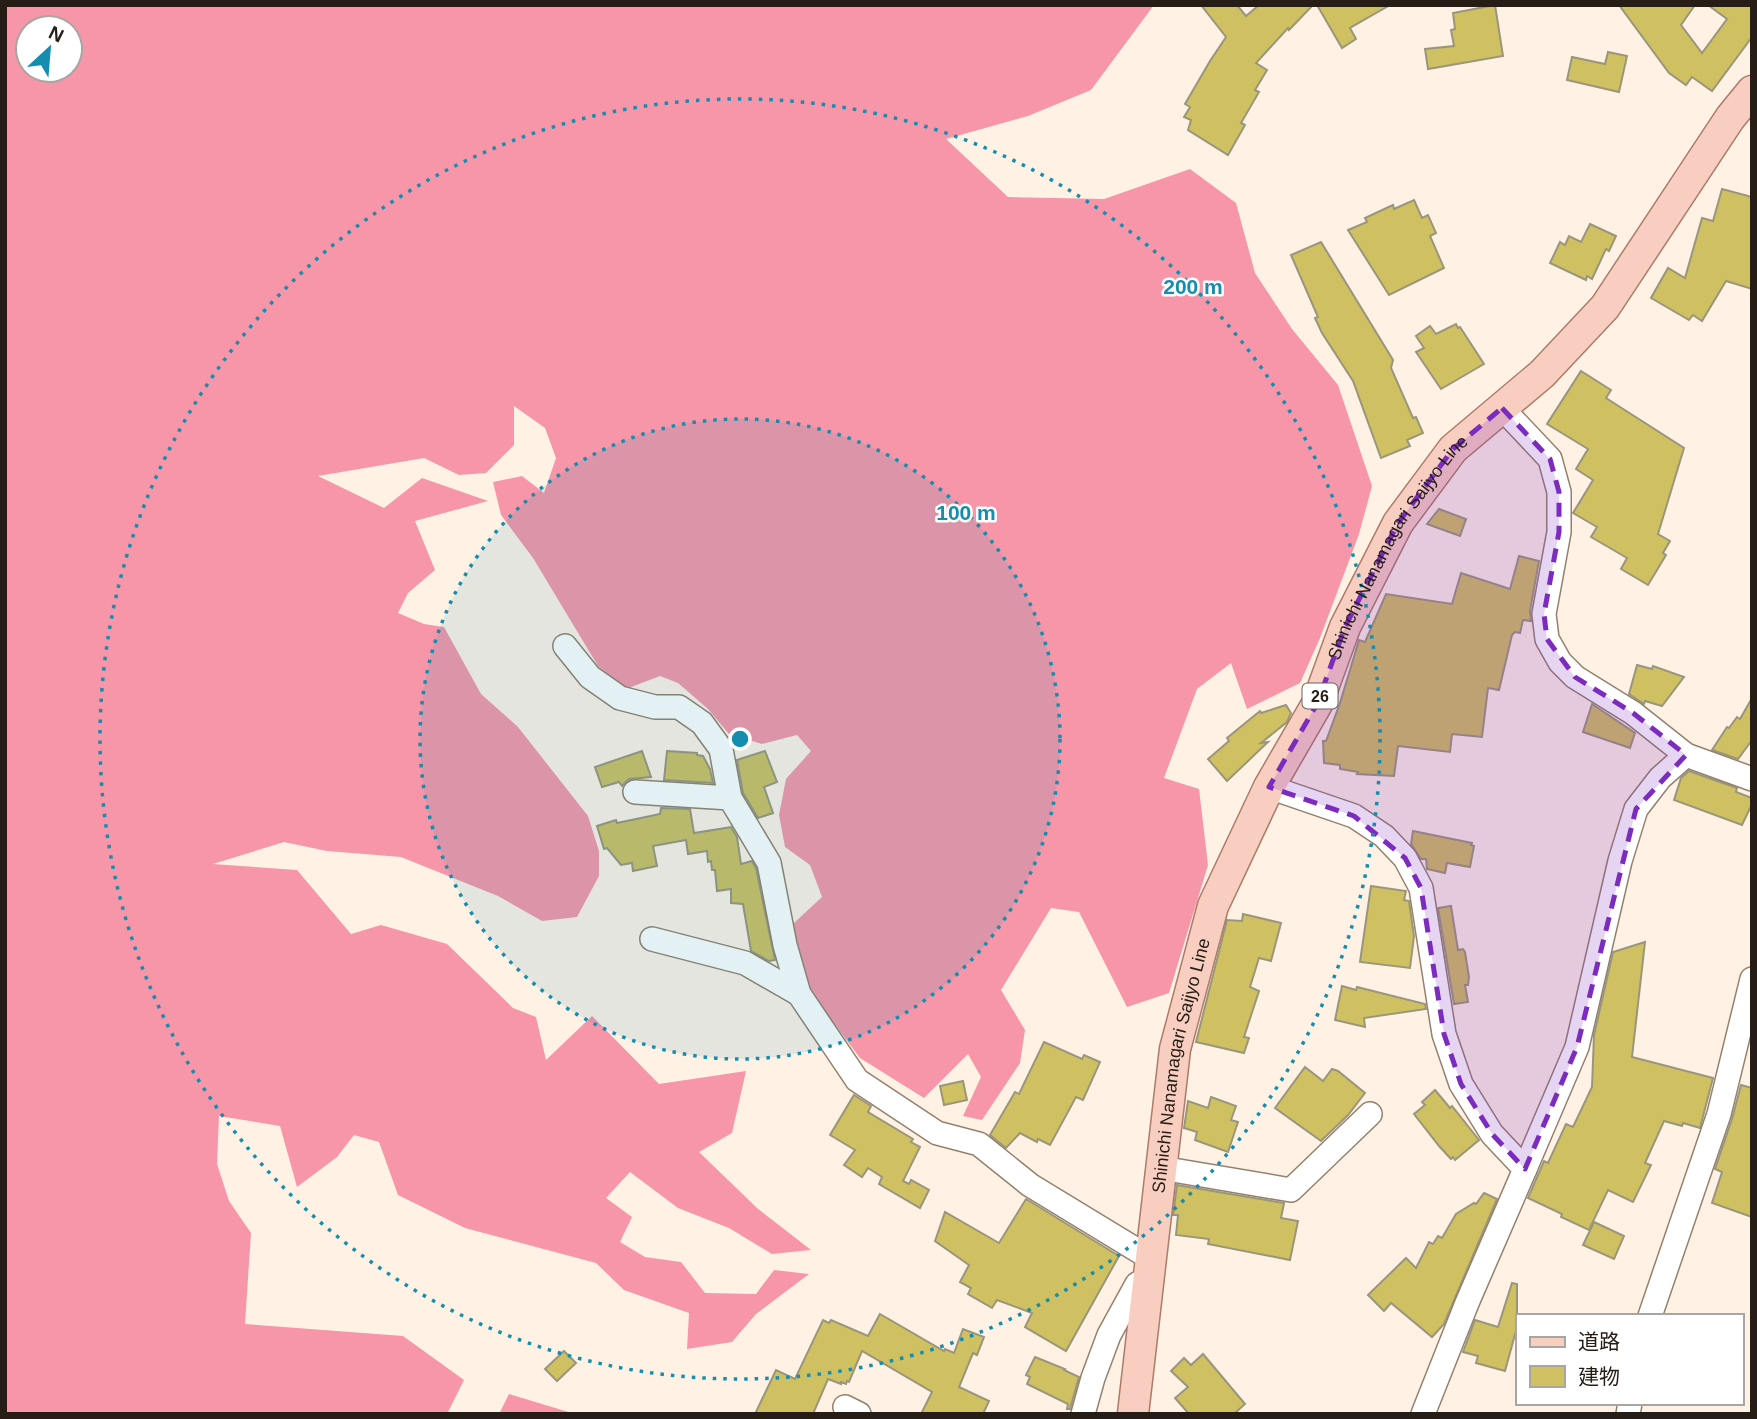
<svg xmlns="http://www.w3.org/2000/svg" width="1757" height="1419" font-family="Arial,'Noto Sans JP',sans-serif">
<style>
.forest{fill:#f696a8;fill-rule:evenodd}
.building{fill:#cfc061;stroke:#9a967c;stroke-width:2}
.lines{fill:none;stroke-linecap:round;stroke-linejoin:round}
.minor-casing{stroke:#94816d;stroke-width:26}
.major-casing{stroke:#ac7b69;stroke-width:33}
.minor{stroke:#fff;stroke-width:23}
.major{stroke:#f8cec0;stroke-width:30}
.marked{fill:#7b2cbf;fill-opacity:0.2;stroke:#7b2cbf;stroke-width:5;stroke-dasharray:14 9;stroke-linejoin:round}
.ring{fill:none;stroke:#158daf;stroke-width:3.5;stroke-dasharray:3.5 7}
.labels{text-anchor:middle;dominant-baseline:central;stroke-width:5;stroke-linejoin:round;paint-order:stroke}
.shield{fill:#fff;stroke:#67625c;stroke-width:2}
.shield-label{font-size:16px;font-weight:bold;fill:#261e16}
.street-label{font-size:18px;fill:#261e16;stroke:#fff}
.centre{fill:#158daf;stroke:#fff;stroke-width:3.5}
.ring-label{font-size:21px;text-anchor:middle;font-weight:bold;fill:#158daf;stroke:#fff;stroke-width:5;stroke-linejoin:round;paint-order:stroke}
</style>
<rect width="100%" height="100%" fill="#fff2e5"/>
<g class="forest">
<path d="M5 5H1154L1091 90 1028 116 946 139 1008 197 1104 199 1190 169 1236 203 1255 273 1292 329 1338 385 1372 486 1359 534 1320 638 1300 683 1247 709 1231 663 1197 689 1164 778 1199 789 1208 865 1169 993 1127 1007 1079 912 1051 908 1001 990 1025 1030 1020 1063 982 1120 963 1116 981 1077 968 1054 924 1098 860 1058 827 1014 794 962V923L822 897 810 865 785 847 779 815 786 779 811 751 797 735 762 744 729 734 708 709 678 683 660 676 626 689 598 666 533 558 501 515 493 482 522 476 544 493 556 458 545 428 514 406V445L486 473 459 475 424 458 318 476 384 508 422 478 488 501 415 521 435 570 408 593 398 613 424 624 444 627 481 694 518 727 588 816 599 851V876L577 917 542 921 498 896 401 857 327 851 284 842 213 864 297 870 351 934 381 925 447 944 513 1008 536 1017 546 1060 592 1016 659 1084 746 1071 732 1133 699 1152 757 1208 811 1250 772 1254 729 1228 678 1208 630 1172 606 1198 632 1217 620 1242 645 1257 681 1262 705 1293 756 1294 774 1270 809 1274 756 1314 732 1342 687 1349 689 1313 624 1290 596 1263 465 1228 398 1195 379 1142 354 1135 337 1157 297 1187 280 1126 219 1116 217 1164 229 1201 251 1233 245 1324 403 1336 464 1380 447 1414H5ZM28 28H70V70H28Z"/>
<path d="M509 1394 575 1414H499Z"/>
</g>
<g class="building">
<path d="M1201 5H1237L1246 16 1259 5H1313L1289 30 1288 28 1256 63 1267 70 1255 90 1259 92 1241 123 1245 125 1228 155 1188 130 1191 120 1184 117 1190 107 1185 104 1210 61 1226 37Z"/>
<path d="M1317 5H1390L1350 28 1356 39 1342 48Z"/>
<path d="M1495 5 1503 56 1428 69 1425 49 1454 46 1451 30 1455 29 1453 13Z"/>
<path d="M1619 5H1695L1681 25 1702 53 1727 19 1708 5H1752V37L1712 91 1692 77 1686 85 1669 73Z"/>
<path d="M1608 52 1627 56 1619 92 1567 80 1572 57 1605 64Z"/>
<path d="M1722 189 1752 197V289L1726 281 1702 321 1693 315 1689 320 1651 298 1668 268 1685 278 1702 218 1713 221Z"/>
<path d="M1414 200 1422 218 1428 215 1436 233 1430 236 1444 268 1389 295 1348 230 1367 222 1365 218 1393 205 1394 209Z"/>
<path d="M1590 224 1616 236 1609 251 1606 249 1592 279 1587 276 1586 280 1550 263 1560 242 1565 245 1569 236 1581 242Z"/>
<path d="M1321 242 1393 360 1391 368 1413 418 1416 417 1423 433 1407 440 1410 446 1381 458 1353 381 1322 333 1315 318 1318 317 1291 255Z"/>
<path d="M1456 324 1458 328 1460 327 1484 364 1441 389 1416 352 1424 348 1416 336 1430 326 1436 334Z"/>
<path d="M1581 371 1611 390 1606 398 1684 448 1658 534 1670 541 1663 553 1666 555 1648 585 1621 569 1627 558 1591 537 1597 527 1573 513 1593 480 1576 469 1588 449 1547 424Z"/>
<path d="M1439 509 1466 519 1460 536 1427 524Z"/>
<path d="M1519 556 1539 561 1530 611 1531 621 1523 620 1520 633 1515 632 1512 635 1499 690 1488 688 1482 737 1452 734 1450 752 1398 746 1394 776 1357 774 1358 772 1340 769V765L1324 763 1323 741H1326L1340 703 1359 640 1365 642 1386 594 1452 604 1461 573 1510 589Z"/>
<path d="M1637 665 1652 669 1653 666 1684 677 1662 706 1645 701 1644 704 1629 694Z"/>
<path d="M1752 698V740L1744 751 1738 759 1712 750 1727 727 1729 728 1737 717 1740 719Z"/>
<path d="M1592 704 1635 733 1630 748 1583 732Z"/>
<path d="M1286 705 1291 713 1287 722 1261 743 1268 742 1227 781 1208 759 1229 741 1227 738 1260 711 1261 713Z"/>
<path d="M642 751 651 777 629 779 622 786 619 782 602 787 595 767Z"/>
<path d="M667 751 697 753V755L703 756 710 769 713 783 664 780Z"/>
<path d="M765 751 777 782 764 787 773 813 758 818 743 793 737 760Z"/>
<path d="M1689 771 1737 788 1736 792 1752 798V804L1742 825 1674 800 1681 778Z"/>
<path d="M661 808 690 809 694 833 731 827 737 837 741 864 752 861 756 868 775 960 769 961 751 951 743 904 731 903V889L717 891 715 870H712L711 861 708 862 707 851 688 854 686 840 653 846 657 866 633 871 632 863 621 865 607 848 604 849 597 826 616 820 617 823 660 814Z"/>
<path d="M1413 831 1472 843 1471 845 1474 846 1470 867 1447 863 1445 873 1427 869 1426 859H1421L1411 844Z"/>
<path d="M1371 886 1406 891 1404 900 1409 901 1414 936 1410 968 1360 962Z"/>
<path d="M1451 906 1458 950 1463 949 1465 952 1469 977 1468 985H1465L1468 1002 1454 1004 1438 908Z"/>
<path d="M1243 914 1281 923 1271 961 1259 958 1250 987 1259 991 1244 1037 1249 1038 1244 1053 1196 1042 1227 920 1242 921Z"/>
<path d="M1645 942 1632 1057 1713 1078 1700 1128 1683 1123 1682 1126 1664 1121 1645 1163 1651 1165 1633 1202 1608 1190 1589 1230 1561 1217 1562 1214 1528 1198 1544 1161 1548 1163 1566 1124 1573 1127 1592 1087 1594 1035 1613 952Z"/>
<path d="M1342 986 1356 990 1357 987 1425 1004 1426 1009 1364 1018 1365 1027 1335 1020Z"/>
<path d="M1044 1042 1082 1059 1084 1055 1100 1062 1083 1100 1076 1097 1050 1145 1038 1139 1037 1142 1020 1133 1006 1148 990 1135 1015 1092 1019 1094Z"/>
<path d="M1305 1067 1323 1081 1332 1069 1338 1071 1365 1093 1348 1115 1321 1141 1275 1108Z"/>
<path d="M963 1081 967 1100 944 1105 940 1086Z"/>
<path d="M1741 1085 1752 1088V1217L1712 1203 1722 1172 1715 1169 1732 1119Z"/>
<path d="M1435 1090 1450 1108 1452 1106 1479 1140 1455 1160 1453 1157 1451 1159 1439 1146 1414 1114 1425 1105 1422 1102Z"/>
<path d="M854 1095 871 1106 868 1112 913 1139 911 1142 920 1147 903 1181 909 1184 911 1180 929 1190 920 1208 879 1184 882 1177 868 1168 862 1177 844 1165 855 1150 830 1135Z"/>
<path d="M1211 1097 1236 1106 1231 1120 1238 1122 1228 1152 1195 1140 1197 1132 1184 1128 1188 1101 1208 1108Z"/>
<path d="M1177 1185 1284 1203 1281 1218 1298 1221 1290 1260 1208 1244 1209 1239 1176 1235 1178 1215H1173Z"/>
<path d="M1484 1193 1497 1199 1444 1324 1432 1337 1391 1303 1384 1311 1368 1295 1406 1258 1416 1268 1429 1242 1433 1244 1438 1236 1442 1238 1456 1214 1474 1203 1476 1204Z"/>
<path d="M1026 1199 1119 1256 1066 1351 1025 1327 1032 1313 997 1300 992 1308 968 1294 971 1288 960 1282 969 1265 935 1241 945 1212 999 1243Z"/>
<path d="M1594 1222 1624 1236 1614 1259 1583 1245Z"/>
<path d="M1512 1283 1517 1284V1327L1505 1371 1476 1363 1478 1356 1463 1352 1475 1320 1498 1327Z"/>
<path d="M880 1314 944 1351 945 1349 954 1353 963 1329 984 1337 977 1355 973 1353 959 1387 989 1401 983 1414H921L932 1392 862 1351 849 1382 847 1381 846 1384 841 1382V1384L828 1379 813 1414H755L776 1370 795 1379 823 1320 829 1323 831 1320 868 1336Z"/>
<path d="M564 1351 576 1363 557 1381 545 1369Z"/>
<path d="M1203 1354 1245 1404 1234 1414H1189L1175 1398 1188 1387 1171 1371 1184 1358 1191 1365Z"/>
<path d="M1035 1357 1065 1369 1064 1370 1079 1377 1070 1409H1067L1068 1404 1027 1384 1030 1377 1026 1375Z"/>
</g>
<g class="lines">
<defs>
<g id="minor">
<path d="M1502 408 1550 459 1559 492V532L1544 614 1547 639 1560 662 1575 677 1633 713 1686 755 1752 779"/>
<path d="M565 646 590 677 620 698 655 707H679L702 723 721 749 730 798"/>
<path d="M1269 787 1354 816 1384 836 1405 858 1421 888 1444 1034 1461 1084 1492 1134 1525 1169 1467 1303 1423 1414"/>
<path d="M635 792 730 798 769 863 785 945 799 994 857 1080 937 1133 979 1144 1030 1185 1150 1258"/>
<path d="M652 939 745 963 799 994"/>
<path d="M1161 1168 1291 1190 1370 1114"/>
<path d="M1525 1169 1577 1047 1620 861 1636 809 1660 778 1686 755"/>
<path d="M1650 1316 1719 1114 1752 979"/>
<path d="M845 1407 859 1414"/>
<path d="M1083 1414 1093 1378 1109 1335 1137 1284 1147 1279"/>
<path d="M1628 1414 1630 1403"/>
</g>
<g id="major">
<path id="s1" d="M1133 1414 1175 1049 1213 906 1269 787 1317 704 1345 627 1398 523 1453 449 1542 374 1605 307 1730 118 1752 91"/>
</g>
</defs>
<use href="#minor" class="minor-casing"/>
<use href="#major" class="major-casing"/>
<use href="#minor" class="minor"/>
<use href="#major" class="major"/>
</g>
<path class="marked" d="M1502 408 1550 459 1559 492V532L1544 614 1547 639 1575 677 1633 713 1686 755 1636 809 1577 1047 1525 1169 1492 1134 1461 1084 1444 1034 1421 888 1405 858 1354 816 1269 787 1317 704 1345 627 1398 523 1453 449Z"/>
<circle cx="740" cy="739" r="320" fill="#158daf" fill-opacity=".12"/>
<g class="ring">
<circle cx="740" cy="739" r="320"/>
<circle cx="740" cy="739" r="640"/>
</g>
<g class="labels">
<rect class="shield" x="1302.5" y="683.5" width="35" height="25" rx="5"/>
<g class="shield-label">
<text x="1320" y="696">26</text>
</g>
<g class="street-label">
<text stroke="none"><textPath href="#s1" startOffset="920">Shinichi Nanamagari Saijyo Line</textPath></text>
<text stroke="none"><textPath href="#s1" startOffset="352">Shinichi Nanamagari Saijyo Line</textPath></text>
</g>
</g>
<circle cx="740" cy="739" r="10" class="centre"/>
<g class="ring-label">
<text x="1193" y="294">200 m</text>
<text x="966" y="520">100 m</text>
</g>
<rect width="1757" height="1419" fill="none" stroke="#261e16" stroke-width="14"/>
<rect x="1516" y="1314" width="228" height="91" fill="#ffffff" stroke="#a8a5a2" stroke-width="2"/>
<rect x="1530" y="1337" width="35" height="10" fill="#f8cec0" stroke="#a8a5a2" stroke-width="2"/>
<text x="1578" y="1349" font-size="21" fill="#261e16">道路</text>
<rect x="1530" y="1366" width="35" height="21" fill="#cfc061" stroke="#a8a5a2" stroke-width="2"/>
<text x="1578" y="1384" font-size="21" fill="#261e16">建物</text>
<g transform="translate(49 49) rotate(26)"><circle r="33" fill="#ffffff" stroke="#a8a5a2" stroke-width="2"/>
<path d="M0-5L12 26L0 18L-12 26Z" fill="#158daf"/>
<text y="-10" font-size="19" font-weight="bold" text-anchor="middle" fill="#261e16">N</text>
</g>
</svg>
